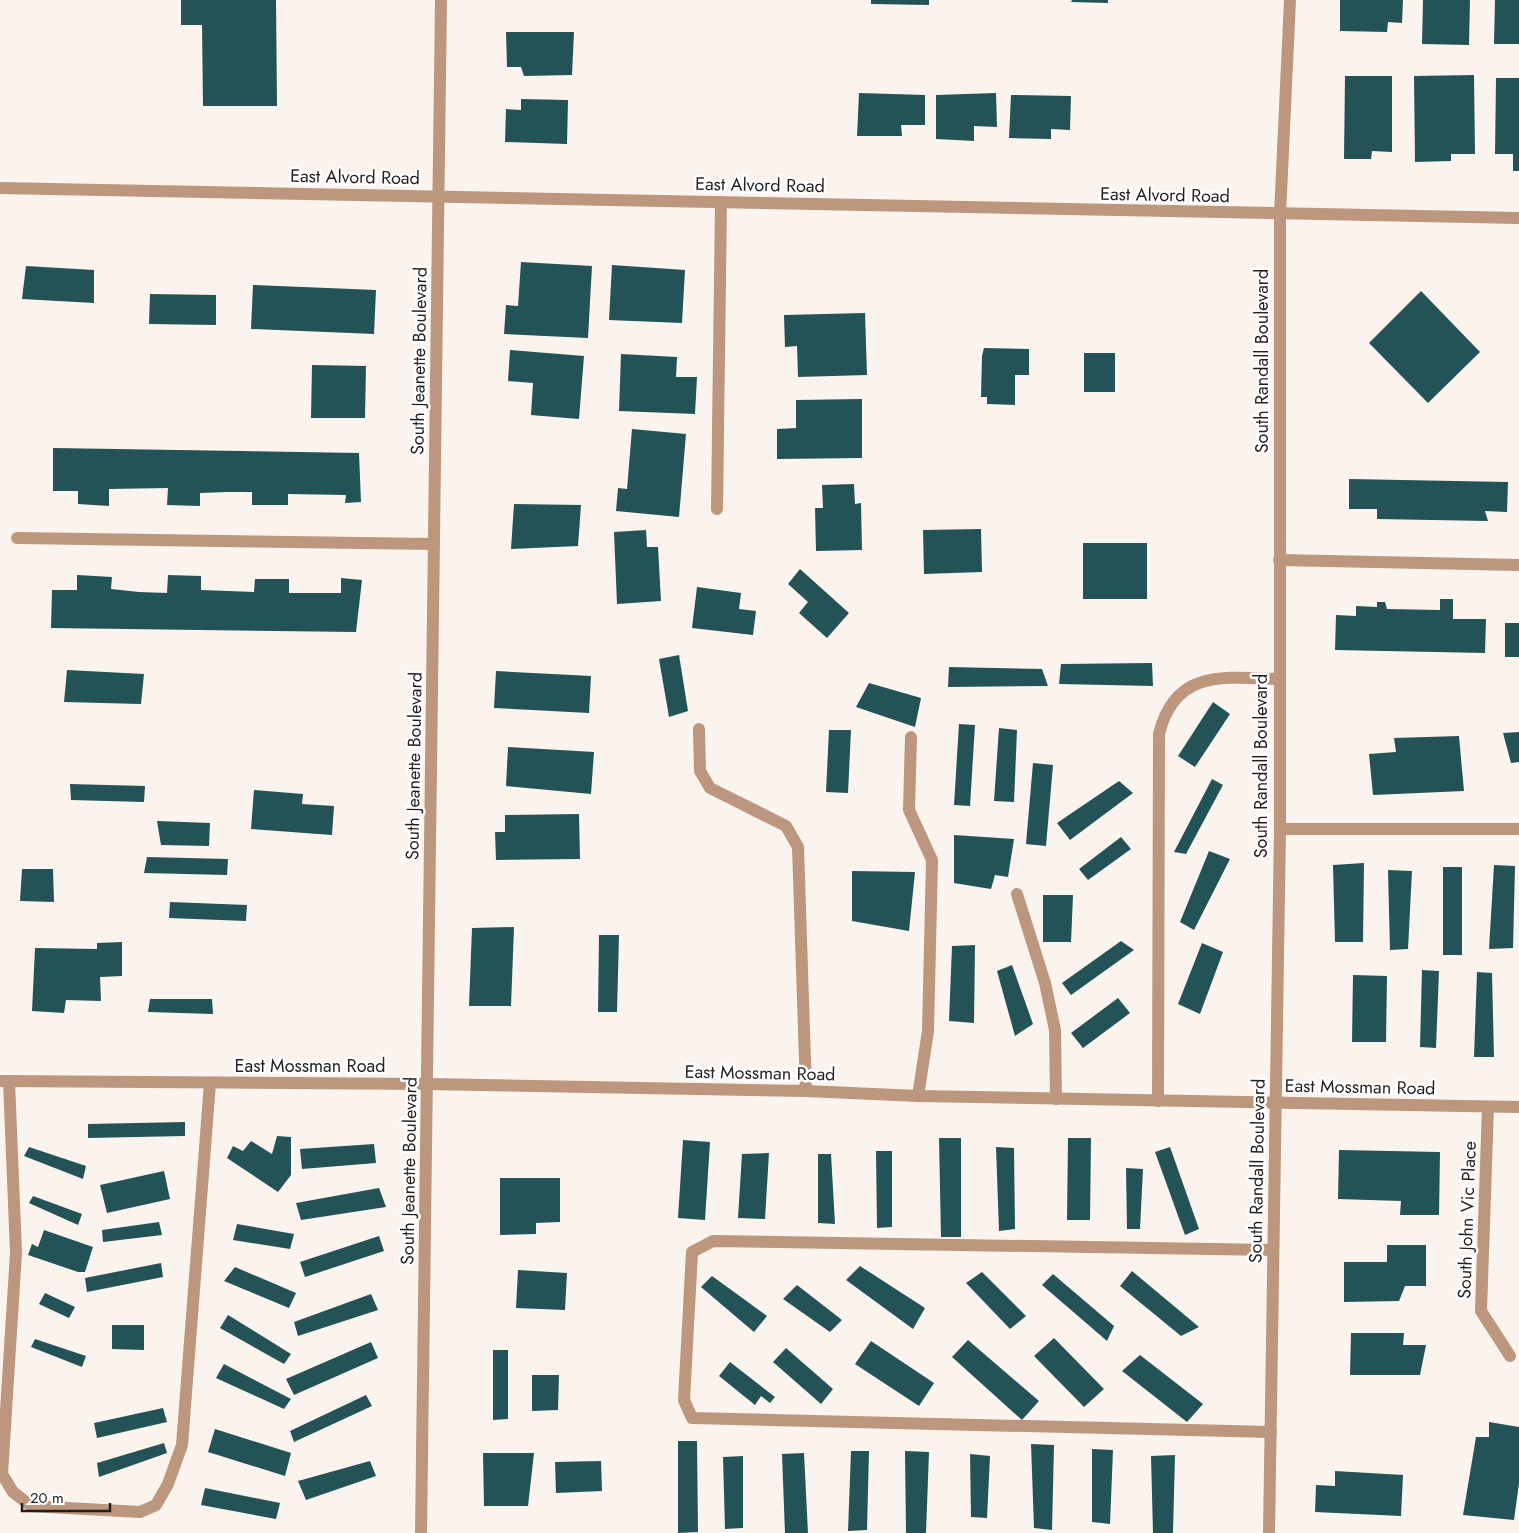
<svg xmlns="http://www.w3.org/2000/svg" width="1519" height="1533" font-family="Jost,sans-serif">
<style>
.building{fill:#245357}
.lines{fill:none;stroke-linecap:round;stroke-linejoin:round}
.lane{stroke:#bc977e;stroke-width:12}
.street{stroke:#bc977e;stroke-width:12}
.labels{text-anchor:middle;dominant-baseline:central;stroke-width:5;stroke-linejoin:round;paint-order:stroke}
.street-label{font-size:18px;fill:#221f1e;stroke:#fff}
</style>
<rect width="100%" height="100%" fill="#fbf3ed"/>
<g class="building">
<path d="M181 0H276L277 106H203L202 25H181Z"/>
<path d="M871 0H929V5L871 4Z"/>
<path d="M1072 0H1108V3L1071 2Z"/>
<path d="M1340 0H1403L1402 23 1388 22 1387 32 1340 31Z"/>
<path d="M1423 0H1470L1469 45 1422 44Z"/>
<path d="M1495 0H1519V44H1494Z"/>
<path d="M506 32H574L572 75 524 76 521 67H507Z"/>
<path d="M1474 75 1475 154H1451V161L1415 162 1414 76Z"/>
<path d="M1345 76H1392V152L1372 151 1371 159H1344Z"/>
<path d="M1496 78H1519V171H1513V154H1495Z"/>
<path d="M859 93 925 95V125H901L902 136H857Z"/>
<path d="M996 93 997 127 974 126V141L936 139V95Z"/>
<path d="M1011 95 1071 96 1070 130 1051 129V139L1009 138Z"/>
<path d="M521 99 568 100 567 144 505 142 506 109 521 110Z"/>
<path d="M521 262 592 266 588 338 504 334 506 305 518 306Z"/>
<path d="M612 265 685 270 682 323 609 320Z"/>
<path d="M26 266 94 270V303L22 299Z"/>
<path d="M253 285 376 290 374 334 251 329Z"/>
<path d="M1421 291 1480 352 1428 403 1369 343Z"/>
<path d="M150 294 216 295V325L149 324Z"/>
<path d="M865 313 867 375 798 377 797 346 785 347 784 315Z"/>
<path d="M984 348 1029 349V375H1015V405L987 404V397H981L982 356Z"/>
<path d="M510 350 584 356 579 419 531 415 533 383 508 381Z"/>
<rect x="1084" y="353" width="31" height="39"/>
<path d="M621 354 677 357 676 377H697L695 414 619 411Z"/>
<path d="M312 365 366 366 365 418H311Z"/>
<path d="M862 399V458L777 459V429L796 428V400Z"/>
<path d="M632 429 686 434 679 517 616 511 618 488 627 489Z"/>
<path d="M53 448 359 453 361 502 345 503 346 495 288 494V505H252V492H227L200 493V506L167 505 168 488 109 489V506L78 504V491H53Z"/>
<path d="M1349 479 1508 482 1507 512 1485 511 1488 521 1377 519V509H1349Z"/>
<path d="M854 484 855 504 861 503 862 550 816 551 815 508H823L822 485Z"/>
<path d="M514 504 581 505 578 546 511 549Z"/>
<path d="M981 529 982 572 924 574 923 530Z"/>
<path d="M646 530 647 547H658L661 601 617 604 614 532Z"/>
<rect x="1083" y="543" width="64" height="56"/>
<path d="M800 569 849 613 827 638 799 613 808 602 788 584Z"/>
<path d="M77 575 112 577 111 589 139 592 167 593 168 575 201 576V590L254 592 255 579H289V593H341V578L362 580 356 632 51 628 52 590H77Z"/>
<path d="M697 587 741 593 739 609 756 611 753 635 692 628Z"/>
<path d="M1440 599H1453V619H1486L1485 653 1335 650 1336 615 1356 616V606L1377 607V602H1385L1387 609 1440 610Z"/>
<rect x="1505" y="623" width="14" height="34"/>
<path d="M679 655 688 711 669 717 659 659Z"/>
<path d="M1152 663 1153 686 1059 684 1061 664Z"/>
<path d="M949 667 1042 669 1048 686 948 687Z"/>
<path d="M67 670 144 674 141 704 64 702Z"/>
<path d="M496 671 591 676 589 713 494 708Z"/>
<path d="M869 683 921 698 915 727 856 707Z"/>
<path d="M1213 702 1230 714 1195 767 1178 756Z"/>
<path d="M959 724 975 725 970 806 954 805Z"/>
<path d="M999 728 1017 730 1014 802 994 801Z"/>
<path d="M829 730H851L848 793 826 792Z"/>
<path d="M1519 732V762L1511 763 1503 733Z"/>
<path d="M1459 736 1464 791 1373 795 1369 754 1396 752 1394 738Z"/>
<path d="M508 747 594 752 591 794 506 786Z"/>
<path d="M1033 763 1053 765 1046 846 1026 844Z"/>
<path d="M1212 779 1223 785 1186 854 1174 852Z"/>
<path d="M1119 781 1133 793 1070 840 1057 823Z"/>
<path d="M70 784 145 786 144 802 71 800Z"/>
<path d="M254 790 303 794 302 804 334 806 332 835 251 829Z"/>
<path d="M579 814 580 859 496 860 495 832H505V815Z"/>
<path d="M157 821 210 823 209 846 161 845Z"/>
<path d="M954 835 1014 839 1008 877 995 875 991 889 954 883Z"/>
<path d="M1121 837 1131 849 1088 880 1079 869Z"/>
<path d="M1209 851 1230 859 1194 930 1180 922Z"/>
<path d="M147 857 228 859 227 875 144 873Z"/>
<path d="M1364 863 1363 942H1335L1333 865Z"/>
<path d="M1494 865 1515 866 1513 948 1489 949Z"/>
<rect x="1443" y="867" width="19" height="88"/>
<path d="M22 869H53L54 902 20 901Z"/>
<path d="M1388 870 1412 871 1408 949 1390 950Z"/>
<path d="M852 871 915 872 909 931 852 921Z"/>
<path d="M1043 895H1073L1071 942H1043Z"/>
<path d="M170 902 247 905 246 921 169 918Z"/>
<path d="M514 927 511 1006H469L472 928Z"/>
<path d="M599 935H619L617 1012H598Z"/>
<path d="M1121 941 1134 950 1071 995 1062 983Z"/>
<path d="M122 942V976L100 977 101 1001 66 1000 64 1013 32 1011 35 948 97 949V943Z"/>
<path d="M1202 943 1223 952 1200 1014 1178 1004Z"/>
<path d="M975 945 974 1023 949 1021 952 946Z"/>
<path d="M1012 965 1033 1024 1015 1036 997 971Z"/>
<path d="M1422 970 1439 971 1436 1048 1420 1047Z"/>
<path d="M1477 972 1492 973 1494 1057H1474Z"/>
<path d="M1353 975 1387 976 1386 1042H1352Z"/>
<path d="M1118 998 1130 1013 1083 1048 1071 1033Z"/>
<path d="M150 999H212L213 1014 148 1012Z"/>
<path d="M185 1122V1136L88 1138V1124Z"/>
<path d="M277 1136 291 1137V1175L278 1192 227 1158 233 1146 243 1151 251 1141 272 1154Z"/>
<path d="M939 1138H961V1237H941Z"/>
<path d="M1068 1138H1091L1090 1220H1067Z"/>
<path d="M683 1140 710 1142 705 1220 678 1218Z"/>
<path d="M374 1144 376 1163 302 1169 300 1149Z"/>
<path d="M29 1147 86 1166 83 1179 24 1156Z"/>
<path d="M996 1147 1014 1148 1015 1229 999 1231Z"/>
<path d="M1170 1147 1199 1229 1185 1235 1155 1152Z"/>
<path d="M1339 1150 1440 1152 1439 1215H1400L1401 1201 1338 1199Z"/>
<path d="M876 1151H892V1227L877 1228Z"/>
<path d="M769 1153 765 1219 738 1218 742 1154Z"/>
<path d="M818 1154H831L835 1224 818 1223Z"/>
<path d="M1126 1168 1143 1169 1140 1229H1127Z"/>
<path d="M164 1171 170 1199 107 1213 100 1185Z"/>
<path d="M500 1178H560V1222L536 1223V1234L500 1235Z"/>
<path d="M379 1188 386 1207 301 1220 296 1203Z"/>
<path d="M33 1196 82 1214 78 1225 29 1203Z"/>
<path d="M159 1222 162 1235 103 1242 102 1230Z"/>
<path d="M237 1224 294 1234 290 1249 233 1240Z"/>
<path d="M44 1230 93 1247 85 1272H78L28 1255 32 1244 38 1247Z"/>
<path d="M379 1236 384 1251 305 1277 300 1262Z"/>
<path d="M1387 1245H1426V1286H1405L1399 1301 1344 1302V1262H1387Z"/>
<path d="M161 1263 163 1277 87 1292 85 1278Z"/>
<path d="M860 1266 925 1308 913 1329 846 1280Z"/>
<path d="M235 1267 296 1293 289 1308 224 1281Z"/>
<path d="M518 1270 567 1273 565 1310 516 1308Z"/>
<path d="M1132 1271 1199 1327 1181 1336 1120 1286Z"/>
<path d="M982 1272 1026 1316 1010 1329 966 1283Z"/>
<path d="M1053 1274 1114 1326 1107 1341 1042 1285Z"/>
<path d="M712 1276 767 1316 754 1332 701 1287Z"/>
<path d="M797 1285 842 1320 830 1332 783 1299Z"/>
<path d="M45 1293 75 1307 69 1318 39 1304Z"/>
<path d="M371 1294 378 1310 298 1336 294 1322Z"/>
<path d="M228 1315 291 1354 284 1364 220 1328Z"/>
<path d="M112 1325H144V1350L112 1349Z"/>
<path d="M1351 1333H1404L1403 1345H1426L1420 1375H1350Z"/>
<path d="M1054 1338 1104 1389 1084 1407 1034 1356Z"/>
<path d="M35 1339 86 1356 82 1367 31 1347Z"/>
<path d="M968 1340 1039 1401 1022 1420 952 1357Z"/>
<path d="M871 1341 934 1383 919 1406 855 1364Z"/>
<path d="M371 1342 378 1358 294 1395 286 1379Z"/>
<path d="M786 1348 833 1389 821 1404 773 1362Z"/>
<path d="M493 1350H508V1419L493 1420Z"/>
<path d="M1140 1355 1203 1404 1187 1422 1122 1371Z"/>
<path d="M730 1362 775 1397 770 1403 761 1396 755 1405 719 1376Z"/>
<path d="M224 1364 291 1399 284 1409 216 1378Z"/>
<path d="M532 1375H559L558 1410 532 1411Z"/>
<path d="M366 1395 372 1406 294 1442 290 1431Z"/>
<path d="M163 1408 167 1422 97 1438 94 1423Z"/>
<path d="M1489 1422 1519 1427V1483L1514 1520 1463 1515 1476 1437H1489Z"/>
<path d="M215 1429 291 1453 285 1476 208 1452Z"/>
<path d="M678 1441H697L698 1532 678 1533Z"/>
<path d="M164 1443 167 1453 99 1477 97 1463Z"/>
<path d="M1031 1444 1054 1445 1052 1530 1034 1528Z"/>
<path d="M1092 1449 1113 1450 1110 1524 1092 1522Z"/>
<path d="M851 1451H869L867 1530 848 1531Z"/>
<path d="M905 1451 929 1452 926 1533H906Z"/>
<path d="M483 1453H534L528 1506H484Z"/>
<path d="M804 1453 808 1533H785L782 1454Z"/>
<path d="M970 1454 990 1456 987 1518 971 1517Z"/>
<path d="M1175 1455 1173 1533H1153L1151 1456Z"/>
<path d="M743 1456V1528L725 1529 723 1457Z"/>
<path d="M370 1461 376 1476 306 1500 298 1481Z"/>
<path d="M601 1461 602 1491 556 1493 555 1462Z"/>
<path d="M1335 1471 1403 1475 1401 1516 1315 1512 1316 1485 1335 1486Z"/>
<path d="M205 1488 280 1503 276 1519 201 1505Z"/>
</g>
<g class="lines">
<g class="lane">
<path d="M17 538 434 544"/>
<path d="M699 729 700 771 710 788 786 826 798 847 806 1091"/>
<path d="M911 737 909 810 932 860 928 1031 918 1096"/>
<path d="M1280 829H1519"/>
<path d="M1017 894 1045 983 1055 1030 1056 1099"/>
<path d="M9 1081 16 1253 2 1474 13 1492 31 1506 140 1512 156 1505 168 1484 182 1445 210 1083"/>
<path d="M1158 1101 1159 734C1175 669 1224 677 1278 679"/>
<path d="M1271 1432 692 1418 684 1400 692 1252 713 1241 1273 1250"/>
</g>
<g class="street">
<path d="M0 188 1519 218"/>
<path d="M717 509 721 202"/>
<path d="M1279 560 1519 565"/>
<path d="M0 1081 428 1084 806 1091 918 1096 1519 1107"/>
<path d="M1488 1107 1481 1311 1510 1356"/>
<path d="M421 1533 441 0"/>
<path d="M1269 1533 1280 829V215L1290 0"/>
</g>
</g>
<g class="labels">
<g class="street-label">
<text transform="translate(355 177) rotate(1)">East Alvord Road</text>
<text transform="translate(760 185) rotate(1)">East Alvord Road</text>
<text transform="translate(1165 195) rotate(1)">East Alvord Road</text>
<text transform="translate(419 361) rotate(-89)">South Jeanette Boulevard</text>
<text transform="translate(1262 361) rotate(-90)">South Randall Boulevard</text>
<text transform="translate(414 766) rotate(-89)">South Jeanette Boulevard</text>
<text transform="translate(1261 766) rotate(-90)">South Randall Boulevard</text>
<text x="310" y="1066">East Mossman Road</text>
<text transform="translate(760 1073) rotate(1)">East Mossman Road</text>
<text transform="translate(1360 1087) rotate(1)">East Mossman Road</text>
<text transform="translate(409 1171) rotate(-89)">South Jeanette Boulevard</text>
<text transform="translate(1257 1171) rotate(-89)">South Randall Boulevard</text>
<text transform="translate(1467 1220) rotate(-88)">South John Vic Place</text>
</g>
</g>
<path d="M22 1503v8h88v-8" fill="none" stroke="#221f1e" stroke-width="2.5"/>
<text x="30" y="1503" font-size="15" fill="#221f1e" stroke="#ffffff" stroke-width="4" paint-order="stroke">20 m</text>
</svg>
